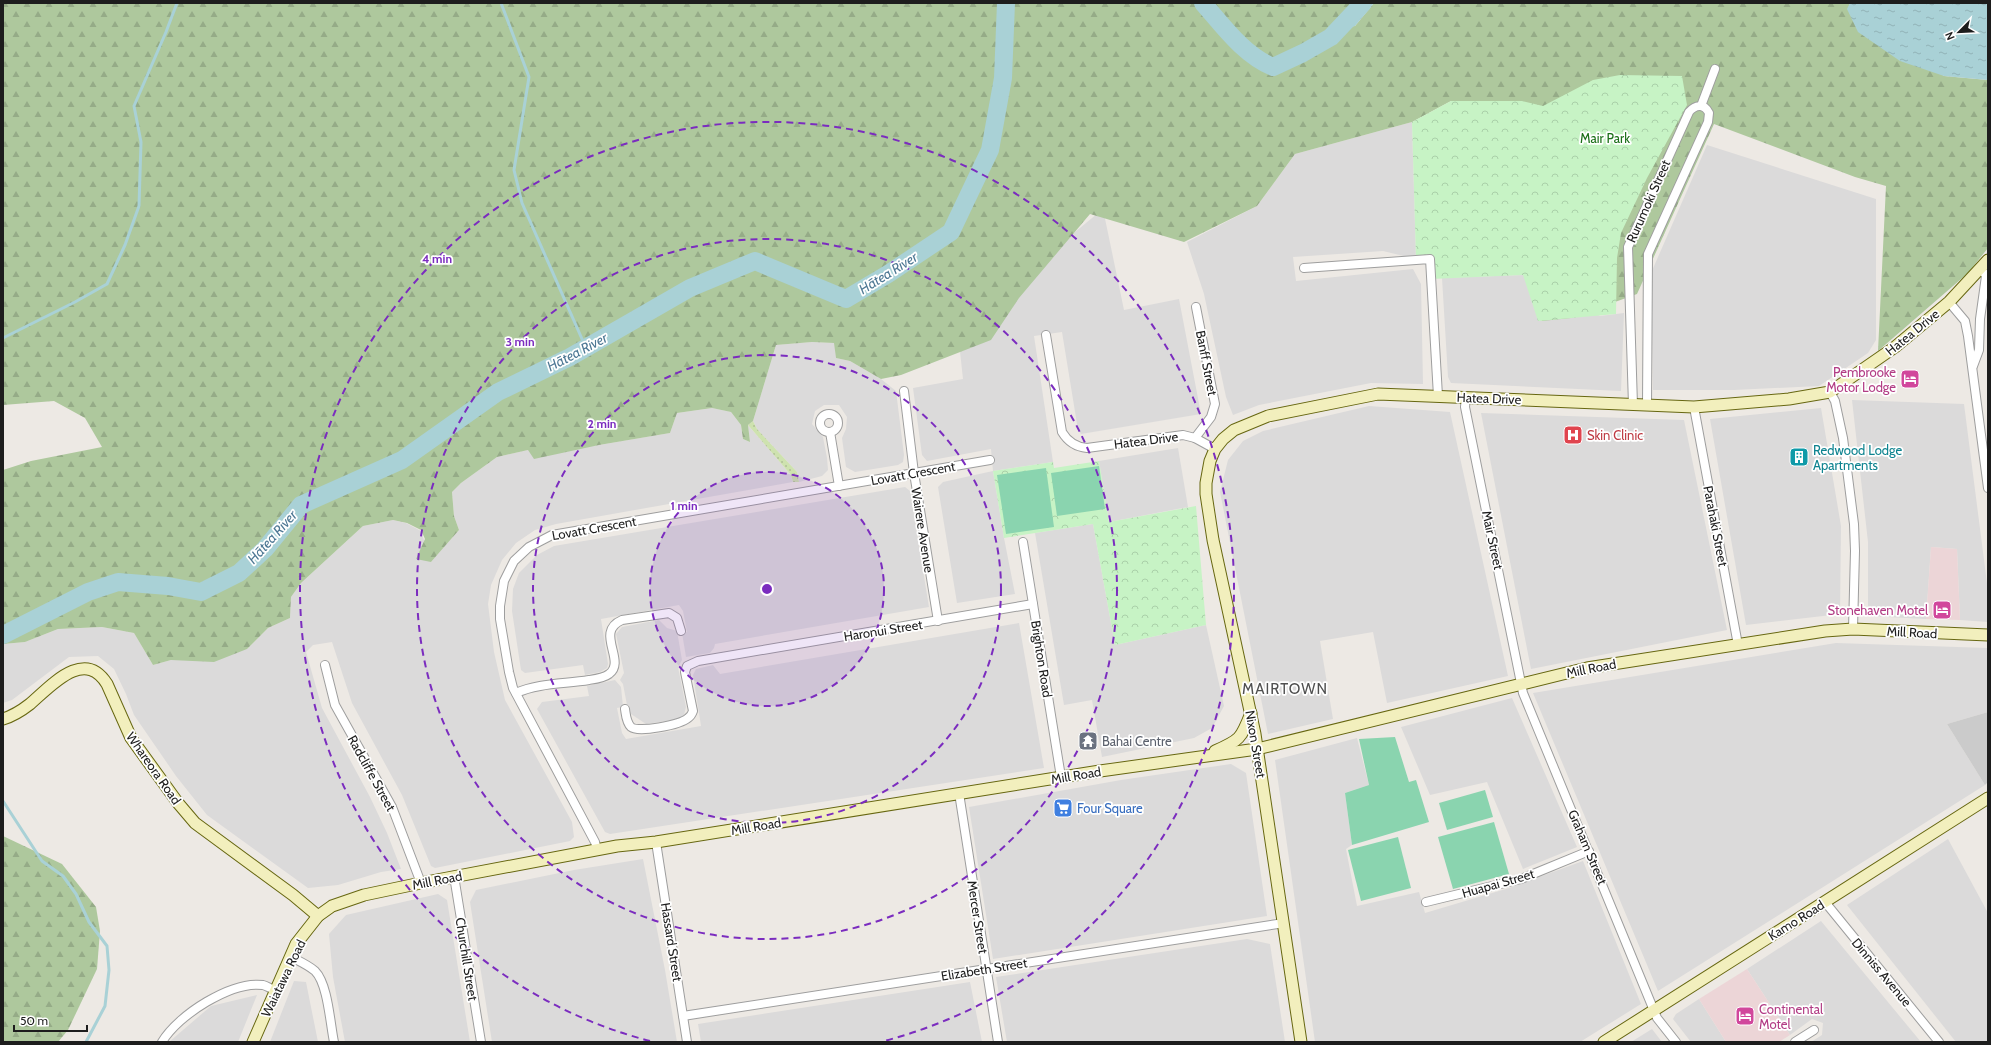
<svg xmlns="http://www.w3.org/2000/svg" width="1991" height="1045" font-family="Cabin,sans-serif">
<style>
.residential{fill:#dbdada}
.commercial{fill:#ecd5d7}
.religious{fill:#cbcbcb}
.grass{fill:url(#grass-dots)}
.forest{fill:url(#forest-firs)}
.park{fill:url(#park-crowns)}
.pitch{fill:#8ad4af}
.water{fill:url(#water-ripples)}
.lines{fill:none;stroke-linecap:round;stroke-linejoin:round}
.stream{stroke:#a9d1d6;stroke-width:3}
.river{stroke:#a9d1d6;stroke-width:18}
.street-casing{stroke:#9e9e9e;stroke-width:10}
.secondary-casing{stroke:#676711;stroke-width:13}
.street{stroke:#fff;stroke-width:8}
.secondary{stroke:#f2efbd;stroke-width:11}
.ring{fill:none;stroke:#7b2cbf;stroke-width:2;stroke-dasharray:7 5}
.labels{text-anchor:middle;dominant-baseline:central;stroke-width:3.5;stroke-linejoin:round;paint-order:stroke}
.park-label{font-size:13px;fill:#1a6f17;stroke:#fff}
.street-label{font-size:13px;fill:#1d1d1d;stroke:#fff}
.hotel-label{font-size:13px;fill:#b23c85;stroke:#fff;text-anchor:end}
.health-label{font-size:13px;fill:#be3a42;stroke:#fff;text-anchor:start}
.culture-label{font-size:13px;fill:#0d838f;stroke:#fff;text-anchor:start}
.worship-label{font-size:13px;fill:#5b616d;stroke:#fff;text-anchor:start}
.shop-label{font-size:13px;fill:#366cbe;stroke:#fff;text-anchor:start}
.water-label{font-size:14px;font-style:italic;fill:#4e7894;stroke:#fff}
.quarter-label{font-size:15px;letter-spacing:1px;fill:#505050;stroke:#fff}
.centre{fill:#7b2cbf;stroke:#fff;stroke-width:2}
.ring-label{font-size:12px;text-anchor:middle;font-weight:bold;fill:#7b2cbf;stroke:#fff;stroke-width:3.5;stroke-linejoin:round;paint-order:stroke}
</style>
<defs>
<pattern id="grass-dots" width="8" height="8" patternUnits="userSpaceOnUse"><rect width="8" height="8" fill="#cee2af"/><path d="M2 2h.1M6 6h.1" fill="none" stroke="#b0c196" stroke-width="1.8" stroke-linecap="round"/></pattern>
<pattern id="forest-firs" width="22" height="20" patternUnits="userSpaceOnUse"><rect width="22" height="20" fill="#aec89d"/><path d="M5 1l3.5 6h-7zM16 11l3.5 6h-7z" fill="#95ab87"/></pattern>
<pattern id="park-crowns" width="20" height="18" patternUnits="userSpaceOnUse"><rect width="20" height="18" fill="#c7f3c5"/><path d="M2 6a3 3 0 1 1 6 0M12 15a3 3 0 1 1 6 0" fill="none" stroke="#aad0a9"/></pattern>
<pattern id="water-ripples" width="26" height="14" patternUnits="userSpaceOnUse"><rect width="26" height="14" fill="#a9d1d6"/><path d="M2 4q2-2 4 0t4 0M15 11q2-2 4 0t4 0" fill="none" stroke="#91b3b7"/></pattern>
</defs>
<rect width="100%" height="100%" fill="#ede9e4"/>
<g class="residential">
<path d="M1412 122 1416 259 1383 251 1293 257 1296 281 1413 269 1421 284 1423 384 1371 383 1259 405 1233 415 1226 397 1204 294 1187 242 1257 206 1295 154Z"/>
<path d="M1707 145 1876 199V340L1868 353 1819 386 1734 390H1653L1651 273Z"/>
<path d="M1103 209 1124 310 1179 299 1201 414 1081 434 1078 430 1062 332 1034 336 1053 462 993 471 1004 538 1015 594 957 603 938 487 943 482 993 471 991 449 927 461 922 455 913 388 963 379 956 315 1058 246Z"/>
<path d="M1523 275 1600 316 1624 313 1621 391 1451 383 1448 377 1442 278Z"/>
<path d="M812 342 835 343 836 358 850 361 881 379 896 391 904 455 903 462 898 465 855 472 846 467 842 438 846 429 847 417 839 405H824L815 411 812 424 823 437 827 458 828 470 822 476 799 482 797 472 757 429 753 421 776 345Z"/>
<path d="M1852 400 1964 404 1988 591V622L1960 620 1957 549 1931 547 1926 619 1868 616V542Z"/>
<path d="M1369 406 1450 412 1508 676 1387 703 1373 632 1320 641 1333 719 1268 734 1220 492 1228 460 1243 441 1263 431Z"/>
<path d="M712 408 731 412 741 425 743 439 750 442 748 425 791 475 793 482 556 524 535 530 516 543 502 560 491 585 488 604 494 652 505 700 572 822 574 837 570 841 435 868 431 866 402 795 352 703 332 642 313 645 306 652 322 708 370 797 387 833 401 869 381 872 338 885 308 888 207 815 176 776 134 715 126 694 114 669 98 656 69 657 12 700 3 703V644L25 642 58 629 102 627 134 633 153 665 171 660H189L247 649 268 628 290 618 291 597 301 583 363 526 393 520 406 523 421 531 431 562 459 530 454 516 452 492 461 483 497 457 528 450 599 445 670 433 677 413Z"/>
<path d="M1821 408 1841 526 1840 614 1746 625 1710 419Z"/>
<path d="M1481 413 1684 420 1727 630 1531 669Z"/>
<path d="M1178 448 1188 507 1109 522 1099 461Z"/>
<path d="M905 487 910 491 929 607 715 644 714 648 710 653 686 657 682 633 687 632 683 611 679 605 601 619 608 664 607 668 600 672 585 675 583 665 525 673 521 670 512 611 513 589 519 573 537 555 554 546Z"/>
<path d="M1093 524 1115 645 1206 625 1224 706 1212 728 1194 738 1102 757 1092 700 1064 705 1035 533Z"/>
<path d="M659 620 667 628 677 631 682 660 678 667 686 707 684 715 679 719 646 724 631 714 629 705H627L623 684 620 680 624 673 616 634 622 627Z"/>
<path d="M1019 623 1044 768 610 834 605 832 537 709 542 702 589 696 587 686 615 680 621 687 623 707 617 708 622 733 626 739 701 726 693 675 696 669 713 665 720 674Z"/>
<path d="M1836 643 1988 648V712L1947 724 1985 785 1658 991 1533 693Z"/>
<path d="M1512 698 1577 847 1523 869 1487 782 1430 795 1401 727Z"/>
<path d="M1357 738 1369 785 1345 793 1352 845 1346 849 1357 906 1419 892 1425 913 1509 888 1583 861 1641 1004 1580 1042H1315L1275 760Z"/>
<path d="M1231 764 1246 773 1267 916 993 959 969 807 1121 780Z"/>
<path d="M1948 839 1988 913V1042H1956L1847 905Z"/>
<path d="M643 859 665 970 677 1042H492L470 902 476 890 574 870Z"/>
<path d="M438 894 447 900 470 1042H345L333 977 329 934 346 915Z"/>
<path d="M1821 921 1921 1042H1811L1822 1035 1823 1023 1812 1019 1790 1035 1747 969Z"/>
<path d="M1247 939 1270 944 1285 1042H1007L996 977Z"/>
<path d="M294 981 306 982 318 1042H270Z"/>
<path d="M970 982 982 1042H701L698 1024Z"/>
<path d="M257 995 238 1042H169L211 1006Z"/>
<path d="M1699 999 1726 1042H1691L1673 1019 1676 1014Z"/>
<path d="M1652 1029 1662 1042H1631Z"/>
</g>
<g class="commercial">
<path d="M1931 547 1957 549 1960 620 1926 619Z"/>
<path d="M1747 969 1790 1035 1779 1042H1726L1699 999Z"/>
</g>
<path class="religious" d="M1988 712V782L1985 785 1947 724Z"/>
<path class="grass" d="M753 421 757 429 797 472 799 482H793L791 475 748 425Z"/>
<g class="forest">
<path d="M3 3H1354L1337 28 1355 26 1374 3H1850L1848 9 1944 76 1988 80V248L1968 273 1878 351 1886 186 1855 177 1714 124 1637 294 1571 318 1542 321 1533 302 1526 275 1451 101 1412 122 1295 154 1257 206 1184 242 1090 214 1019 298 991 340 901 375 881 379 850 361 836 358 834 343 812 342 776 345 753 421 748 425 750 442 743 439 741 425 731 412 712 408 677 413 670 433 599 445 534 459 528 450 497 457 461 483 452 492 454 516 459 530 431 562 416 559 425 539 421 530 407 523 393 520 363 526 301 583 291 597 290 618 268 628 247 649 214 662 171 660 153 665 134 633 102 627 58 629 25 642 3 644V470L31 461 102 447 85 418 54 401 3 405Z"/>
<path d="M3 836 62 864 96 907 100 931 97 969 68 1030 58 1042H3Z"/>
</g>
<g class="park">
<path d="M1620 75 1682 76 1687 105 1647 178 1621 233 1617 258 1616 314 1538 321 1523 275 1431 279 1427 262 1416 259 1412 122 1451 101H1522L1543 106 1593 80Z"/>
<path d="M1099 461 1109 522 1196 506 1206 625 1115 645 1093 524 1004 538 993 471 1053 462 1054 468Z"/>
</g>
<g class="pitch">
<path d="M1099 466 1105 509 1057 516 1051 473Z"/>
<path d="M1046 468 1054 527 1006 534 997 475Z"/>
<path d="M1395 737 1409 782 1416 780 1429 822 1352 845 1345 793 1369 785 1359 739Z"/>
<path d="M1485 790 1493 817 1447 830 1439 803Z"/>
<path d="M1494 822 1509 874 1453 889 1438 837Z"/>
<path d="M1398 837 1411 888 1361 901 1348 850Z"/>
</g>
<g class="water">
<path d="M1354 3H1374L1355 26 1337 29Z"/>
<path d="M1850 3H1988V80L1944 76 1900 61 1858 32 1847 9Z"/>
</g>
<g class="lines">
<g class="stream">
<path d="M501 3 529 77 514 170 522 203 586 348"/>
<path d="M3 338 75 302 107 284 125 245 139 206 141 142 134 106 166 32 177 3"/>
<path d="M3 801 42 861 63 876 76 894 89 922 107 946 109 970 105 1006 86 1042"/>
</g>
<g class="river">
<path d="M1203 3C1224 27 1244 55 1273 67L1303 53 1331 37 1363 3"/>
<path d="M3 635 88 592 118 582 168 586 201 592 239 573 265 549 301 505 402 460 498 392 570 357 690 288 755 261 846 299 888 274 951 232 990 150 1003 78 1006 3"/>
</g>
<defs>
<g id="street">
<path d="M1701 106 1715 69"/>
<path d="M1304 268 1430 259 1438 396"/>
<path d="M1949 302 1965 321 1968 336 1988 488"/>
<path d="M1046 335 1062 432C1068 442 1076 447 1087 448L1183 435 1195 438 1215 449"/>
<path d="M1973 366 1979 350 1980 319 1986 276 1981 268"/>
<path d="M904 391 914 473 938 621"/>
<path d="M1830 392 1835 401 1843 438 1854 524 1855 551 1853 629"/>
<path d="M1466 397 1465 407 1523 693 1657 1018 1676 1042"/>
<path d="M1633 405 1628 247 1689 112C1695 105 1704 103 1709 113L1708 122 1648 254 1647 405"/>
<path d="M1694 407 1738 645"/>
<circle cx="829" cy="423" r="9"/>
<path d="M830 432 839 486"/>
<path d="M1195 438 1211 417 1215 404 1196 307"/>
<path d="M1023 542 1061 777"/>
<path d="M325 665 335 705 392 807 421 883"/>
<path d="M516 693C538 683 565 684 589 680 596 679 604 678 609 674 627 661 594 632 622 620L669 613 677 618 681 631"/>
<path d="M625 709C626 715 626 722 631 727 638 733 680 725 688 718 691 716 692 714 693 711L685 672 687 666 698 661 1033 604"/>
<path d="M959 793 998 1042"/>
<path d="M656 842 687 1042"/>
<path d="M597 849 595 842 513 688 509 672 500 619V606L504 581 514 561 529 547 552 535 990 460"/>
<path d="M454 876 481 1042"/>
<path d="M1426 902 1521 879 1589 851"/>
<path d="M1825 902 1939 1042"/>
<path d="M291 957C299 961 308 965 315 971 328 984 330 1023 334 1042"/>
<path d="M683 1016 1284 923"/>
<path d="M162 1042C178 1015 231 981 263 985 267 986 271 989 275 990"/>
<path d="M1795 1042 1814 1030"/>
</g>
<g id="secondary">
<path d="M3 719C13 716 21 711 30 704 50 687 84 647 107 684L131 738 178 803 195 823 293 895 318 916"/>
<path d="M1215 751C1240 740 1241 739 1251 713"/>
<path d="M253 1042 296 944 318 916 332 906 364 895 421 883 617 846 656 842 1100 771 1257 749 1587 668 1825 631 1853 629 1988 635"/>
<path d="M1301 1042 1255 734 1213 540 1206 494V483L1210 461 1215 449 1223 439 1234 430 1268 416 1378 394 1694 407 1789 399 1830 392 1895 347 1949 302 1988 260"/>
<path d="M1604 1042 1988 798"/>
</g>
</defs>
<use href="#street" class="street-casing"/>
<use href="#secondary" class="secondary-casing"/>
<use href="#street" class="street"/>
<use href="#secondary" class="secondary"/>
</g>
<circle cx="767" cy="589" r="117" fill="#7b2cbf" fill-opacity=".12"/>
<g class="ring">
<circle cx="767" cy="589" r="117"/>
<circle cx="767" cy="589" r="234"/>
<circle cx="767" cy="589" r="350"/>
<path d="M650 1041A467 467 0 1 1 884 1041"/>
</g>
<defs>
<symbol id="hotel-square" viewBox="-11 -11 22 22"><rect x="-9" y="-9" width="18" height="18" rx="4" fill="#d1479c" stroke="#fff"/><path d="M-6-4.5h1.5V1H6V5H4.5V3h-9V5H-6ZM-4 0a1.8 1.8 0 1 1 3.6 0ZM.5 0V-2.5h3Q6-2.5 6 0Z" fill="#fff"/></symbol>
<symbol id="hospital-square" viewBox="-11 -11 22 22"><rect x="-9" y="-9" width="18" height="18" rx="4" fill="#e0444e" stroke="#fff"/><path d="M-5-5h3v3.5h4V-5h3V5h-3V1.5h-4V5h-3Z" fill="#fff"/></symbol>
<symbol id="building-square" viewBox="-11 -11 22 22"><rect x="-9" y="-9" width="18" height="18" rx="4" fill="#0f9aa8" stroke="#fff"/><path d="M-4-6H4V6H1V3H-1V6H-4ZM-2.5-4.3h1.7v1.8h-1.7ZM.8-4.3h1.7v1.8H.8ZM-2.5-1h1.7V.8h-1.7ZM.8-1h1.7V.8H.8Z" fill="#fff"/></symbol>
<symbol id="temple-square" viewBox="-11 -11 22 22"><rect x="-9" y="-9" width="18" height="18" rx="4" fill="#6b7280" stroke="#fff"/><path d="M0-6L5-2H3V0L6.5 2.5H4V6H1.5V3h-3V6H-4V2.5H-6.5L-3 0V-2H-5Z" fill="#fff"/></symbol>
<symbol id="supermarket-square" viewBox="-11 -11 22 22"><rect x="-9" y="-9" width="18" height="18" rx="4" fill="#3f7fe0" stroke="#fff"/><path d="M-6-5.5h2.5l.6 2H6L4.5 2H-2.5L-4.4-4H-6ZM-1.5 3.2a1.3 1.3 0 1 0 .1 0ZM3 3.2a1.3 1.3 0 1 0 .1 0Z" fill="#fff"/></symbol>
</defs>
<g fill-rule="evenodd">
<use href="#hotel-square" x="1899" y="368" width="22" height="22"/>
<use href="#hospital-square" x="1562" y="424" width="22" height="22"/>
<use href="#building-square" x="1788" y="446" width="22" height="22"/>
<use href="#hotel-square" x="1931" y="599" width="22" height="22"/>
<use href="#temple-square" x="1077" y="730" width="22" height="22"/>
<use href="#supermarket-square" x="1052" y="797" width="22" height="22"/>
<use href="#hotel-square" x="1734" y="1005" width="22" height="22"/>
</g>
<g class="labels">
<g class="park-label">
<text x="1605" y="138">Mair Park</text>
</g>
<g class="street-label">
<text transform="translate(1648 201) rotate(-66)">Rurumoki Street</text>
<text transform="translate(1912 332) rotate(-39)">Hatea Drive</text>
<text transform="translate(1207 363) rotate(79)">Banff Street</text>
<text transform="translate(1489 398) rotate(2)">Hatea Drive</text>
<text transform="translate(1146 440) rotate(-7)">Hatea Drive</text>
<text transform="translate(913 473) rotate(-10)">Lovatt Crescent</text>
<text transform="translate(1716 526) rotate(79)">Parahaki Street</text>
<text transform="translate(594 528) rotate(-10)">Lovatt Crescent</text>
<text transform="translate(923 530) rotate(81)">Wairere Avenue</text>
<text transform="translate(1493 540) rotate(78)">Mair Street</text>
<text transform="translate(883 630) rotate(-9)">Haronui Street</text>
<text transform="translate(1912 632) rotate(3)">Mill Road</text>
<text transform="translate(1042 659) rotate(81)">Brighton Road</text>
<text transform="translate(1591 668) rotate(-11)">Mill Road</text>
<text transform="translate(1256 744) rotate(80)">Nixon Street</text>
<text transform="translate(154 768) rotate(55)">Whareora Road</text>
<text transform="translate(372 773) rotate(61)">Radcliffe Street</text>
<text transform="translate(1076 775) rotate(-9)">Mill Road</text>
<text transform="translate(756 826) rotate(-9)">Mill Road</text>
<text transform="translate(1588 847) rotate(67)">Graham Street</text>
<text transform="translate(437 880) rotate(-11)">Mill Road</text>
<text transform="translate(1498 883) rotate(-16)">Huapai Street</text>
<text transform="translate(978 917) rotate(81)">Mercer Street</text>
<text transform="translate(1796 920) rotate(-32)">Kamo Road</text>
<text transform="translate(672 942) rotate(81)">Hassard Street</text>
<text transform="translate(467 959) rotate(81)">Churchill Street</text>
<text transform="translate(984 969) rotate(-9)">Elizabeth Street</text>
<text transform="translate(1882 972) rotate(50)">Dinniss Avenue</text>
<text transform="translate(283 978) rotate(-64)">Waiatawa Road</text>
</g>
<g class="hotel-label">
<text x="1896" y="372">Pembrooke<tspan x="1896" dy="15">Motor Lodge</tspan></text>
<text x="1928" y="610">Stonehaven Motel</text>
<text x="1759" y="1009" text-anchor="start">Continental<tspan x="1759" dy="15">Motel</tspan></text>
</g>
<g class="health-label">
<text x="1587" y="435">Skin Clinic</text>
</g>
<g class="culture-label">
<text x="1813" y="450">Redwood Lodge<tspan x="1813" dy="15">Apartments</tspan></text>
</g>
<g class="worship-label">
<text x="1102" y="741">Bahai Centre</text>
</g>
<g class="shop-label">
<text x="1077" y="808">Four Square</text>
</g>
<g class="water-label">
<text transform="translate(888 273) rotate(-32)">Hātea River</text>
<text transform="translate(577 352) rotate(-28)">Hātea River</text>
<text transform="translate(272 537) rotate(-48)">Hātea River</text>
</g>
<g class="quarter-label">
<text x="1285" y="689">MAIRTOWN</text>
</g>
</g>
<circle cx="767" cy="589" r="6" class="centre"/>
<g class="ring-label">
<text x="437" y="263">4 min</text>
<text x="520" y="346">3 min</text>
<text x="602" y="428">2 min</text>
<text x="684" y="510">1 min</text>
</g>
<rect width="1991" height="1045" fill="none" stroke="#1d1d1d" stroke-width="8"/>
<g transform="translate(1959 32) rotate(246)" stroke="#ffffff" stroke-width="3" paint-order="stroke">
<path d="M0-3L7 15L0 10L-7 15Z" fill="#1d1d1d"/>
<text y="-6" font-size="11" font-weight="bold" text-anchor="middle" fill="#1d1d1d">N</text>
</g>
<path d="M14 1025v6h73v-6" fill="none" stroke="#1d1d1d" stroke-width="2"/>
<text x="20" y="1025" font-size="12" fill="#1d1d1d" stroke="#ffffff" stroke-width="3" paint-order="stroke">50 m</text>
</svg>
